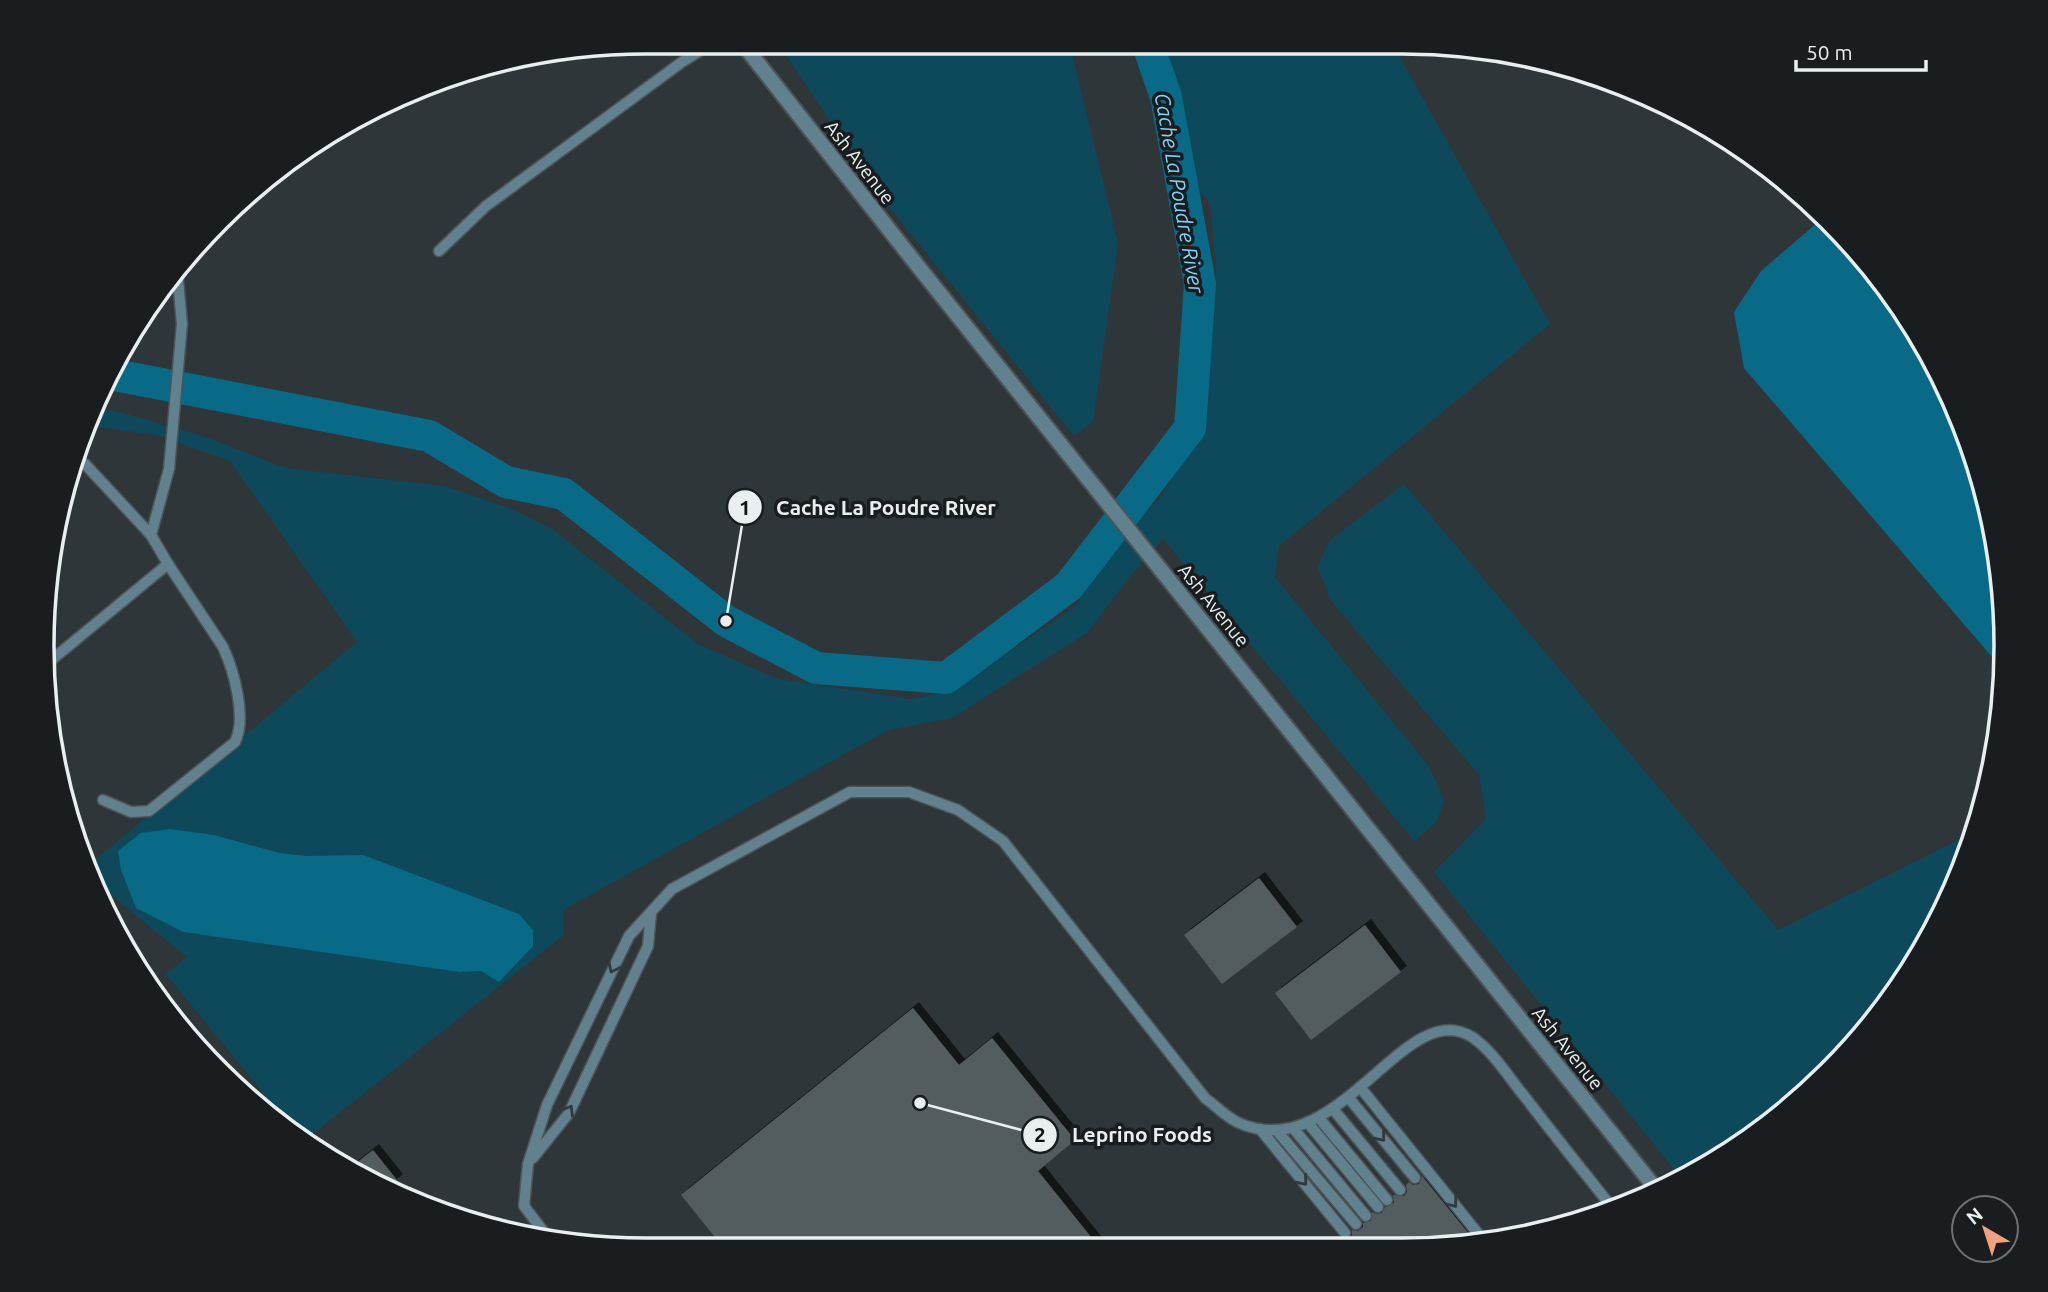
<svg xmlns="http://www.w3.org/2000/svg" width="2048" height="1292" font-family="Ubuntu,sans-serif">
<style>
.green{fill:#0e485b;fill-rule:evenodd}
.water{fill:#096a87}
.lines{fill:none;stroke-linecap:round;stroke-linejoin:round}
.river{stroke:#096a87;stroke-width:32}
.building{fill:#535b5e;filter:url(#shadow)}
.lane-casing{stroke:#4d5356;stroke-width:13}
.street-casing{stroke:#4d5356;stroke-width:18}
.lane{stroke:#62818e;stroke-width:10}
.street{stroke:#62818e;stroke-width:14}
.oneway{stroke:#303b40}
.labels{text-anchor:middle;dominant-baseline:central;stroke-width:7;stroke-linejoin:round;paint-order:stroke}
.street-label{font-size:19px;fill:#e9eef0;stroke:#1a1d1f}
.water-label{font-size:21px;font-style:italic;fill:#7fd5f8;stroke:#1a1d1f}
.rim{fill:none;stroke:#e9eef0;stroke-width:3.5}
.leader{fill:none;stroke:#e9eef0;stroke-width:2.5}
.callout-dot{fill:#e9eef0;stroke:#1a1d1f;stroke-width:2.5}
.mark-label{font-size:21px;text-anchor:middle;font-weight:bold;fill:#111}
.callout-label{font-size:21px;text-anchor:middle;font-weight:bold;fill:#e9eef0;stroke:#1a1d1f;stroke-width:7;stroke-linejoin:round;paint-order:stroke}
</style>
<defs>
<filter id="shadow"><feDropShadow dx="6" dy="-6" stdDeviation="0" flood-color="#0009"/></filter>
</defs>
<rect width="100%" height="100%" fill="#2f3639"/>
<g class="green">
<path d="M778 43 1070 45 1118 243 1093 422 1074 436 881 197Z"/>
<path d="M1156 45 1394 47 1550 324 1279 546 1275 577 1428 765 1444 800 1437 822 1414 841 1163 539 1132 574 1087 633 952 718 888 730 563 910 564 935 305 1140 300 1138 166 974 187 957 100 886 90 864 357 642 230 461 157 435 88 426 97 408 123 413 203 436 286 468 445 486 512 509 552 529 698 644 778 679 911 699 950 691 1077 606 1110 547 1161 497 1206 412 1216 270 1210 202 1195 187 1171 86ZM170 829 214 835 280 853 307 856 499 981 481 971 459 972 183 932 136 908 121 870Z"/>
<path d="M1404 484 1778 930 1974 832 1944 913 1881 1014 1800 1100 1704 1169 1682 1179 1434 872 1486 819 1479 775 1332 602 1317 567 1330 540Z"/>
</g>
<g class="water">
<path d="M1824 217 1856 248 1925 344 1974 452 2001 568 2004 671 1744 368 1734 312 1761 271Z"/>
<path d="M170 829 214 835 280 853 307 856 363 855 519 914 533 930V946L499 982 481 971 459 972 183 932 136 908 121 870 118 851 141 833Z"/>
</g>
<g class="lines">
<path class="river" d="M115 375 429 436 506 482 564 494 726 621 816 668 946 678 1069 586 1190 428 1200 284 1166 97 1148 45"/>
</g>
<g class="building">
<path d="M1259 878 1297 927 1222 984 1184 935Z"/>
<path d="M1365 925 1401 972 1311 1040 1275 993Z"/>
<path d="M913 1008 959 1065 992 1038 1075 1140 1038 1171 1099 1247 722 1246 681 1195Z"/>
<path d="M373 1150 397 1180 387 1188 351 1167Z"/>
<path d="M1422 1176 1473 1239 1471 1243 1442 1249 1325 1248 1339 1237 1343 1240 1349 1239 1352 1235V1230L1358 1231 1363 1227V1223L1371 1221 1372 1212 1376 1214 1382 1213 1385 1207 1394 1203 1393 1195 1404 1196 1407 1192 1406 1185 1409 1182 1413 1185 1419 1184Z"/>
</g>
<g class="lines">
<defs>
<g id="lane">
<path d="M439 251 486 206 682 62 714 42"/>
<path d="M151 535 169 469 182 324 177 269"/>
<path d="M49 662 168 564 151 535 85 464 73 459"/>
<path d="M103 800 131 812 149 811 235 742C247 718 234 671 223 647L168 564"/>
<path d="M1360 1087 1480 1236 1481 1241"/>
<path d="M1348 1097 1415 1178"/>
<path d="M1333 1109 1400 1190"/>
<path d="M1319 1118 1387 1200"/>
<path d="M1308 1123 1378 1207"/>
<path d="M1293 1128 1366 1216"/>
<path d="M1260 1129 1345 1233"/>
<path d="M1277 1131 1356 1224"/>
<path d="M533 1158 569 1113 648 946 651 913"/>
<path d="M550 1240 524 1206 528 1164 547 1105 629 936 672 889 850 792H909L958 810 1003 841 1205 1098C1216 1106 1227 1118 1239 1123 1339 1167 1405 994 1472 1037 1493 1051 1509 1078 1525 1097 1554 1135 1584 1172 1614 1210"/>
</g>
<path id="street" d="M742 43 921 270 1657 1190"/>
</defs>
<use href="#lane" class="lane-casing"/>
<use href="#street" class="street-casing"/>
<use href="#lane" class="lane"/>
<use href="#street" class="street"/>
</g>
<defs><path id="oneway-chevron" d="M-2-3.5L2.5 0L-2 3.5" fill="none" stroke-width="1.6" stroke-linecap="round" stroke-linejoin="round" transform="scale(1.75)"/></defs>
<g class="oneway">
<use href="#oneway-chevron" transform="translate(613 968) rotate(116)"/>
<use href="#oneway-chevron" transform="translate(569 1110) rotate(-59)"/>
<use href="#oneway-chevron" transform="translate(1381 1137) rotate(51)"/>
<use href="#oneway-chevron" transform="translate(1303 1181) rotate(51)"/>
<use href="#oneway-chevron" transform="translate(1453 1203) rotate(52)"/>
</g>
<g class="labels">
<g class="street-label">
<text transform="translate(860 162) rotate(52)">Ash Avenue</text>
<text transform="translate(1214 605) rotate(51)">Ash Avenue</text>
<text transform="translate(1568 1048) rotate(51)">Ash Avenue</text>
</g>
<g class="water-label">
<text transform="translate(1180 193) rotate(80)">Cache La Poudre River</text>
</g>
</g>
<path d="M0 0H2048V1292H0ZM646 54H1402A592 592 0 0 1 1994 646V646A592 592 0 0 1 1402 1238H646A592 592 0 0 1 54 646V646A592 592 0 0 1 646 54Z" fill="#1a1d1f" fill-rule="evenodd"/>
<path class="rim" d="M646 54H1402A592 592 0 0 1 1994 646V646A592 592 0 0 1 1402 1238H646A592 592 0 0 1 54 646V646A592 592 0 0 1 646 54Z"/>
<path class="leader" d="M726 621L745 507M920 1103L1040 1135"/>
<g class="callout-dot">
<circle cx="726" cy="621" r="7"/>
<circle cx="920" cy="1103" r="7"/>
<circle cx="745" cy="507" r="18"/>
<circle cx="1040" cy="1135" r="18"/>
</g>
<g class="mark-label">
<text x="745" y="515">1</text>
<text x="1040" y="1142">2</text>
</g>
<g class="callout-label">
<text x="886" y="515">Cache La Poudre River</text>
<text x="1142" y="1142">Leprino Foods</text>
</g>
<g transform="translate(1985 1229) rotate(321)"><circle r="33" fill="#1a1d1f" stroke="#6d7173" stroke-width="2"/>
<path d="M0-5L12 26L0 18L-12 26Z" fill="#f1a17c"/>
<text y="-10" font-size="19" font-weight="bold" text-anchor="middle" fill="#e9eef0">N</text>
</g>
<path d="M1796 60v10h130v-10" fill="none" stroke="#e9eef0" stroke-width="3.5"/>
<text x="1806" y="60" font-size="21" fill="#e9eef0" stroke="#1a1d1f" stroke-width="5" paint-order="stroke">50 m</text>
</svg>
